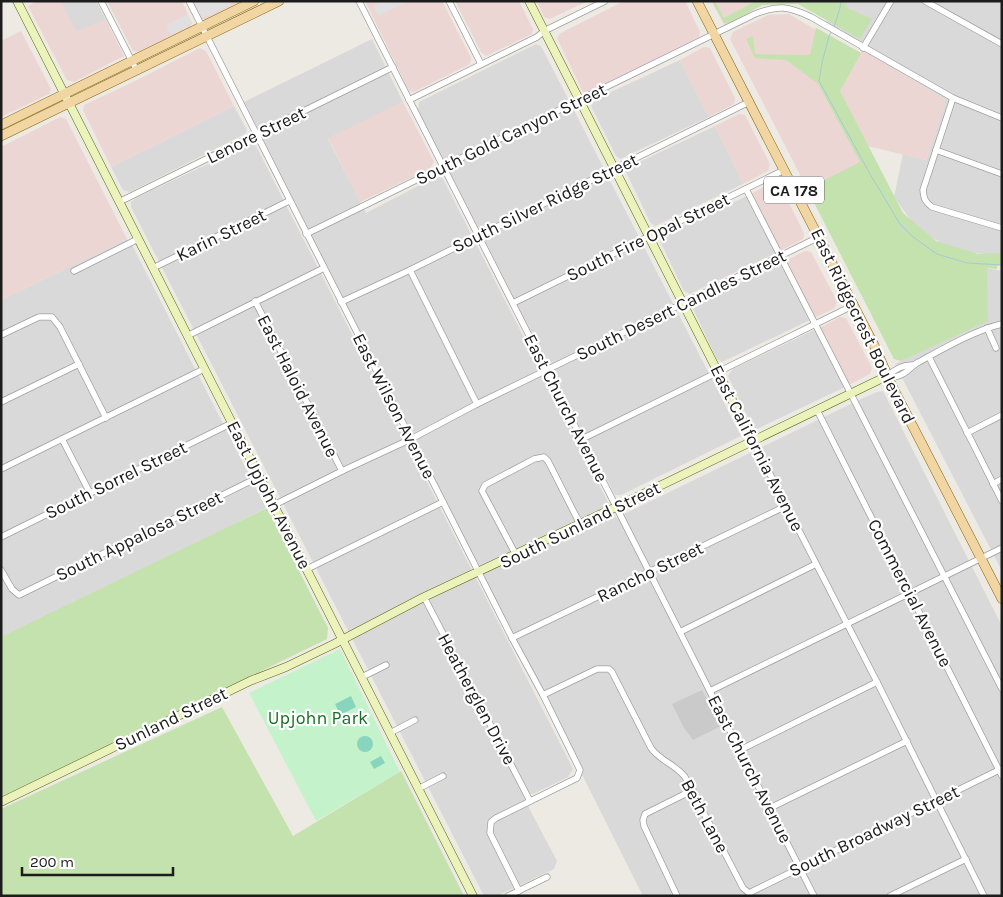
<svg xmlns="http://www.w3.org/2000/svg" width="1003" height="897" font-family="Karla,sans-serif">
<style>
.residential{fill:#dad9d9}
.commercial{fill:#ecd6d4}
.religious{fill:#cacaca}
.grass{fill:#c4e2ae}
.park{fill:#c4f3cb}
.pitch{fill:#89d4bc}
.parking{fill:#e0e0e0}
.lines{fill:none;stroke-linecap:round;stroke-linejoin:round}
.stream{stroke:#a8c8d6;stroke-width:1}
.street-casing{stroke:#a0a0a0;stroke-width:7}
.secondary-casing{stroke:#586710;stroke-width:9}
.primary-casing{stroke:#856610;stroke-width:10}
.street{stroke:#fff;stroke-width:5.5}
.secondary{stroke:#ecf2bc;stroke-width:8}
.primary{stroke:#f1d5a3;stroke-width:9}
.labels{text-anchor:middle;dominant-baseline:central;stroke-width:4.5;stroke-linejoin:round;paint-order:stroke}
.shield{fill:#fff;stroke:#606060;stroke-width:1}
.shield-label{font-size:16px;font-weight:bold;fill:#1c1c1c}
.street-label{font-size:18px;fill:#1c1c1c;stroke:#fff}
.park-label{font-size:18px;fill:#176e24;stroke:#fff}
</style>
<rect width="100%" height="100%" fill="#edeae3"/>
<g class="residential">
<path d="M60 1H96L106 20 77 35Z"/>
<path d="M839 1H1002V257L954 250 918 230 894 197 903 154 926 160 946 100 824 25Z"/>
<path d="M372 39 403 102 328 139 366 213 437 176 443 179 616 518 861 399 877 392 883 391 1002 626V896H643L244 102Z"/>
<path d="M536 44 541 46 741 436 621 495H615L418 110 419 102Z"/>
<path d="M680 60 709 117 620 159 616 156 591 106 596 99Z"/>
<path d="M234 106 247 130 245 134 130 192 123 190 111 167Z"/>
<path d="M715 126 743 184 655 226 650 222 626 172 631 166Z"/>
<path d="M250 144 256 146 573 769 568 777 533 794H525L530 810 557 861 554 869 497 896H484L131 207V202L136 198Z"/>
<path d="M749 195 778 252 689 294 684 291 660 241 665 235Z"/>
<path d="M127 239 132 245 266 508 1 640V300Z"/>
<path d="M781 263 810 320 722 362 717 359 693 309 698 303Z"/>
<path d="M986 268 1002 271V571L895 364 985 320Z"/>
<path d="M816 329 845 387 757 429 752 426 728 376 733 369Z"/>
</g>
<g class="commercial">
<path d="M37 1H60L76 31 106 20 124 56 74 82 67 80 28 6Z"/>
<path d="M107 1H182L192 23 190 27 138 52 133 51Z"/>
<path d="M193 1H242L207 19H202Z"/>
<path d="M365 1H442L471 58 470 64 414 92 409 91Z"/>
<path d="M455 1H519L533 29 532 34 486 56 481 52Z"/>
<path d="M537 1H588L550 19 544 17Z"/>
<path d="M624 1H685L700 32 699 37 589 92H583L557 38 559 34Z"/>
<path d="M711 1H770L725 26Z"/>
<path d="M789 14 816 30 822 82 862 165 809 192 730 39 733 32 768 15Z"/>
<path d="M21 31 51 89 49 94 1 117V41Z"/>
<path d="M704 47 710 48 735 98 734 104 709 117 680 60Z"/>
<path d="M200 48 206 51 234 106 111 167 83 110 84 105 135 81Z"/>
<path d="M863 49 946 100 926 160 863 145 838 89Z"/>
<path d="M403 102 434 162 430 169 360 202 328 138Z"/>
<path d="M739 114 745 115 770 164 768 171 743 184 715 126Z"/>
<path d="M60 117 66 119 127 239 1 300V147Z"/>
<path d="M773 182 779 183 804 233 803 239 778 252 749 195Z"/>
<path d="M805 251 811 252 837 301 835 308 810 320 781 263Z"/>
<path d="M840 317 846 318 872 368 870 374 845 387 816 330Z"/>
</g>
<path class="religious" d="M702 690 721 726 693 740 684 728 672 704Z"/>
<g class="grass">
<path d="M712 1H715L724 18 756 1H848L845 7 872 19 860 39 798 4 762 5 729 23H724Z"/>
<path d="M813 26 861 53 840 91 903 213 936 241 978 254 1002 253V265L997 266V269L987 268 988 321 901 361 894 359 807 189 860 162 818 84 786 60 755 58 746 39 753 36 755 54 810 55 816 28Z"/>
<path d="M267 508 328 628 327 639 1 797V637Z"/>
<path d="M222 707 293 836 401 771 464 896H1V809Z"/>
</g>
<path class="park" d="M340 649 400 772 316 821 249 693Z"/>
<g class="pitch">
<path d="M351 696 356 707 340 715 335 704Z"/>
<circle cx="365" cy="744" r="8"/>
<path d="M381 756 385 763 374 769 370 762Z"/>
</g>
<g class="parking">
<path d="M194 1H229L231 5 202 18Z"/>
<path d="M383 1H409L378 16 373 6Z"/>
<path d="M188 14 191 23 188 26 171 35 167 28 168 24Z"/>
</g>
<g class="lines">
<g class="stream">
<path d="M834 27 840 8 841 1"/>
<path d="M832 31 829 36 822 63 819 81 870 174 900 224 913 237 937 254 967 263 1002 265"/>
</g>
<defs>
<g id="street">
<path d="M101 1 137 71"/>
<path d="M189 1 512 638 543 695 580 770 577 778 496 818 491 822 490 833 519 891"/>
<path d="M359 1 814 896"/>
<path d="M449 1 481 64"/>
<path d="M925 1 1002 44"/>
<path d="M863 48 891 1"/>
<path d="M953 98 923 190C924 199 925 202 932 207L1002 228"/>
<path d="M409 100 537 37 544 31 605 1"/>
<path d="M936 150 1002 174"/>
<path d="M746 189 1002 689"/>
<path d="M119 202 393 67"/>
<path d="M306 234 755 14C778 5 788 6 811 17L953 98 1002 118"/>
<path d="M153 268 289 201"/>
<path d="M410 270 477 404"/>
<path d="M74 271 138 239"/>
<path d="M255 301 342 471"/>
<path d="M341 302 410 270 749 102"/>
<path d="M513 303 784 170"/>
<path d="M987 328 996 348"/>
<path d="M1 335 39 317H52L60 327 106 418"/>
<path d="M187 336 324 268"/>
<path d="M929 357 1002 501"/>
<path d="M887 376C891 376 895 377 898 376 907 374 910 367 917 363 941 350 975 330 1002 324"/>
<path d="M887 376C895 369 904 364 914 365"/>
<path d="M1 402 79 364"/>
<path d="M817 410 1002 776"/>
<path d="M967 433 1002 415"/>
<path d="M62 439 90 493"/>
<path d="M582 439 854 305"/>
<path d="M753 441 877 682 984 896"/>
<path d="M1 469 204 369"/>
<path d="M993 484 1002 479"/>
<path d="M274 505 342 471 411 439 477 404 819 237"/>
<path d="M1 537 232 423"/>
<path d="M516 555 482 491 485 485 534 459 544 457 548 461 580 524"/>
<path d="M307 569 443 502"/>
<path d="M1 570 12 589 19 595 23 593 259 477"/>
<path d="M424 597 530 801"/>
<path d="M688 628 680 632 816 564"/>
<path d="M512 638 786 506"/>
<path d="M362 677 386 665"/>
<path d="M710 691 1002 548"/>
<path d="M549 692 543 695 597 669H609L612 672 651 748C660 761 675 764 685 777L743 888 749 893 750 896"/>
<path d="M390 733 415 720"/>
<path d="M740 750 877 682"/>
<path d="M418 789 443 776"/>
<path d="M770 808 907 741"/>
<path d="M749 893 1001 769"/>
<path d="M508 896 547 877"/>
<path d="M677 896 644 826 643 820 645 814 693 790"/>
<path d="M890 896 966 859"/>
</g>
<g id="secondary">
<path d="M17 1 473 896"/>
<path d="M529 1 753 441"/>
<path d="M1 802 250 681 286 667 334 644 424 597 616 507 887 376"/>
</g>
<g id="primary">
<path d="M697 1 874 345 892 386 1002 599"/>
<path d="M1 125 254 1"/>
<path d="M1 136 279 1"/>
</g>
</defs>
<use href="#street" class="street-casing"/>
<use href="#secondary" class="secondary-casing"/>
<use href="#primary" class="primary-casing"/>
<use href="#street" class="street"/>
<use href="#secondary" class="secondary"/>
<use href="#primary" class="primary"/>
</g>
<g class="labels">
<rect class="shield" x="764" y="176.5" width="60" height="27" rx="4"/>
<g class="shield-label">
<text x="794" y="190">CA 178</text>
</g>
<g class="street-label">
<text transform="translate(511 134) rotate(-26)">South Gold Canyon Street</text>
<text transform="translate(256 135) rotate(-26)">Lenore Street</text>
<text transform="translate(545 203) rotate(-26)">South Silver Ridge Street</text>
<text transform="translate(221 235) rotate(-26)">Karin Street</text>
<text transform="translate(648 237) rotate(-26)">South Fire Opal Street</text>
<text transform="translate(681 305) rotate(-26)">South Desert Candles Street</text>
<text transform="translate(863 326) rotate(64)">East Ridgecrest Boulevard</text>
<text transform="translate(298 386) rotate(63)">East Haloid Avenue</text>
<text transform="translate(394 406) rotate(63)">East Wilson Avenue</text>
<text transform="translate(566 408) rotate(63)">East Church Avenue</text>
<text transform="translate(757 448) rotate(63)">East California Avenue</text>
<text transform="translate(116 480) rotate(-26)">South Sorrel Street</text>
<text transform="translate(269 495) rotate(63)">East Upjohn Avenue</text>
<text transform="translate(580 525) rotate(-26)">South Sunland Street</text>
<text transform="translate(139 536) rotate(-26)">South Appalosa Street</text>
<text transform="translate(650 572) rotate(-26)">Rancho Street</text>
<text transform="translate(910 593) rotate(63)">Commercial Avenue</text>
<text transform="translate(477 699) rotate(62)">Heatherglen Drive</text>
<text transform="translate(171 719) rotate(-26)">Sunland Street</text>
<text transform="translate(750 769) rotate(63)">East Church Avenue</text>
<text transform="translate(705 816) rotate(62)">Beth Lane</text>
<text transform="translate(874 831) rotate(-26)">South Broadway Street</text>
</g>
<g class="park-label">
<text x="318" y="718">Upjohn Park</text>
</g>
</g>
<rect width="1003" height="897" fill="none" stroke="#1c1c1c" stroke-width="5"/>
<path d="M22 867v8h151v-8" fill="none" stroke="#1c1c1c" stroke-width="2.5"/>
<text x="30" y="867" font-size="15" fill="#1c1c1c" stroke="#ffffff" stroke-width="4" paint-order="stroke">200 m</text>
</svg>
